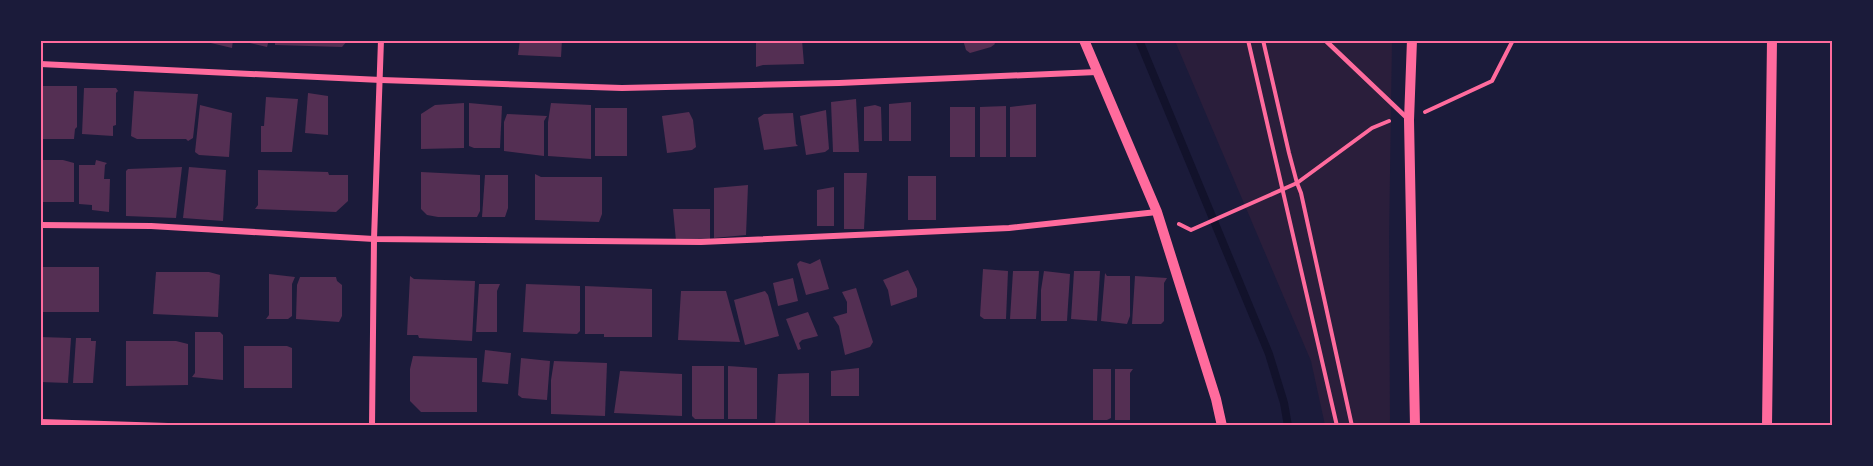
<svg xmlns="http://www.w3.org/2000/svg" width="1873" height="466" font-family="'Roboto Condensed',sans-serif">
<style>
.green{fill:#2a1e3b}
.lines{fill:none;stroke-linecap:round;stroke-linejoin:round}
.stream{stroke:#12122b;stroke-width:8}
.building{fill:#542f53}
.path{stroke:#ff6b9d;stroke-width:4}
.service{stroke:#ff6b9d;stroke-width:4.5}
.minor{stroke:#ff6b9d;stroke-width:6}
.tertiary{stroke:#ff6b9d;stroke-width:10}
.neatline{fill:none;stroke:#ff6b9d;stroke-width:2}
</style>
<rect width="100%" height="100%" fill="#1b1b3a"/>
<path class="green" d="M1175 41H1392L1389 239 1390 425H1325L1311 361Z"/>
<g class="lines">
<path class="stream" d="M1139 40 1269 354 1284 403 1288 426"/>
</g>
<g class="building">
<path d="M198 40H233L232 48Z"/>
<path d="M237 40H269L267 47Z"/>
<path d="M275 40H348L342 47 275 45Z"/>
<path d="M520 40H562L561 57 518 55Z"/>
<path d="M756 40H802L804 64 763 65 756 67Z"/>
<path d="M963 40H993L995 44 991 47 970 53 966 50Z"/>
<path d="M43 86H77V127L75 129 74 139H43L40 137V93Z"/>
<path d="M84 88H116L118 91 116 93V125L113 126V136L82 134Z"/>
<path d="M134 91 198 94 193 138 188 141 186 139H137L131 136Z"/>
<path d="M308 93 328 96V135L305 133Z"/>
<path d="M266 97 298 99 292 152H261V126H264Z"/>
<path d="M856 99 859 152H833L831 102Z"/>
<path d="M911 102V141H889V104Z"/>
<path d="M464 103V148L421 149V114L435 105Z"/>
<path d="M469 103 502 106 500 148H474L469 146Z"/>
<path d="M551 103 591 105V159L548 156V122Z"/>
<path d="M1036 104V157H1010V107Z"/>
<path d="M200 105 232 113 229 157 199 155 195 152Z"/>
<path d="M875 105 881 107 882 141H864V107Z"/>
<path d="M1006 106V157H980V107Z"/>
<rect x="950" y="107" width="25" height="50"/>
<rect x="595" y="108" width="32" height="48"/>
<path d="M826 110 829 149 825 152 806 155 800 116Z"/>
<path d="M689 112 693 120 696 147 692 150 667 153 662 116Z"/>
<path d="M793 113 796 144 798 146 764 150 758 118 764 114Z"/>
<path d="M507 114 547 116 544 121V156L504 151V122Z"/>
<path d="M40 160H63L74 163V202H40Z"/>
<path d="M96 160 107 163 105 165 104 179H110L109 212 92 210V205L79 204V165H95Z"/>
<path d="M182 167 176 218 126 216V171L128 169Z"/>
<path d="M189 167 226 170 223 221 183 218Z"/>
<path d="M258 170 328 172 329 175H348V201L336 212 255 209 258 205Z"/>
<path d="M421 172 480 175V211L477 217H438L427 215 421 209Z"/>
<path d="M844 173H867L864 229H844Z"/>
<path d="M535 174 541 177H602V214L599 222 535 220Z"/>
<path d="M485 175H508V208L505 217H482Z"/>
<rect x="908" y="176" width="28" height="44"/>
<path d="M748 185 746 235 714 238V188Z"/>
<path d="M834 187V226H817V190Z"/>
<path d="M673 209H710V240L676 241Z"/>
<path d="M820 259 829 289 806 295 797 264 800 261 810 264Z"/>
<path d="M43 267H99V312H43L40 310V278Z"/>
<path d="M983 269 1008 271 1006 319H984L980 316Z"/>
<path d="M908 270 917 289V297L891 306 888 290 883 280Z"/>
<path d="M1013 271H1039L1036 319H1010Z"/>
<path d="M1044 271 1070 274 1067 321H1041V290Z"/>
<path d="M1074 271H1100L1097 321 1071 319Z"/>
<path d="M156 272H209L220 275 218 317 153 314Z"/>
<path d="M1105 273 1107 276H1130V316L1127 324 1101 321Z"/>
<path d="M269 274 295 277 292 284V316L288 319H266L269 315Z"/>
<path d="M410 276 414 279 475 281 472 341 419 338 418 335H407Z"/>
<path d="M1135 276 1167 278 1164 283V321L1161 324H1132Z"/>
<path d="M300 277H336L337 281 342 285V316L339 322 296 319 297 285Z"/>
<path d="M793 278 798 301 778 306 773 283Z"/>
<path d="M479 284H500L497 291V332H476Z"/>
<path d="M526 284 580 286V331L577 334 523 332Z"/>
<path d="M585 286 652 289V337H604V334H585Z"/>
<path d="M856 288 873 342 870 347 845 355 839 326 833 317 847 313V302L842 292Z"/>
<path d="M681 291H726L740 342 678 340Z"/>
<path d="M765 291 768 295 779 336 745 345 734 300Z"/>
<path d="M808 312 818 336 802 340 799 343 801 349 798 350 786 319Z"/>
<path d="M195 332H220L223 335V380L192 377 195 373Z"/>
<path d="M40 337 71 338 68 383 40 382Z"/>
<path d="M76 338H91V341H96L93 383H73Z"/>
<path d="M126 341H176L188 344V385L126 386Z"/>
<path d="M244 346H287L292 348V388H244Z"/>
<path d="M485 350 511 353 508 384 482 382Z"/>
<path d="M413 356 477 358V412H421L410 401V369Z"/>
<path d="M521 358 550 361 547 400 522 398 518 395Z"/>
<path d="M554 361 607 363 605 416 551 414V380Z"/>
<path d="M692 366H724V419H695L692 416Z"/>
<path d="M728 366 757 368V419H728Z"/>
<path d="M859 368V396H831V371Z"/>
<path d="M1093 369H1111V418L1107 420H1093Z"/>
<path d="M1115 369H1133L1130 373V420H1115Z"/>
<path d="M620 371 682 374V416L614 413Z"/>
<path d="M809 373V426H775L778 374Z"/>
</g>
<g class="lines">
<g class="path">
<path d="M1248 40 1337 426"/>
<path d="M1263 40 1289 153 1297 183 1301 193 1352 426"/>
<path d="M1425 112 1492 81 1513 40"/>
<path d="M1179 224 1191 230 1297 183 1372 128 1389 121"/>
</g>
<path class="service" d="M1325 40 1407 118"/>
<g class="minor">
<path d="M40 64 381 80 622 88 839 83 1097 72"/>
<path d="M40 225 151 226 374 239 701 242 1009 228 1157 212"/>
<path d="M40 422 168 426"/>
<path d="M372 426 374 239 381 40"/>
</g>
<g class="tertiary">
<path d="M1084 40 1157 212 1216 399 1222 426"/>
<path d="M1412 40 1409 120 1415 426"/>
<path d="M1767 426 1772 40"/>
</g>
</g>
<rect width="1873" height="466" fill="none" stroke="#1b1b3a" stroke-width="84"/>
<rect x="42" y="42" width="1789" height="382" class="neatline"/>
</svg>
